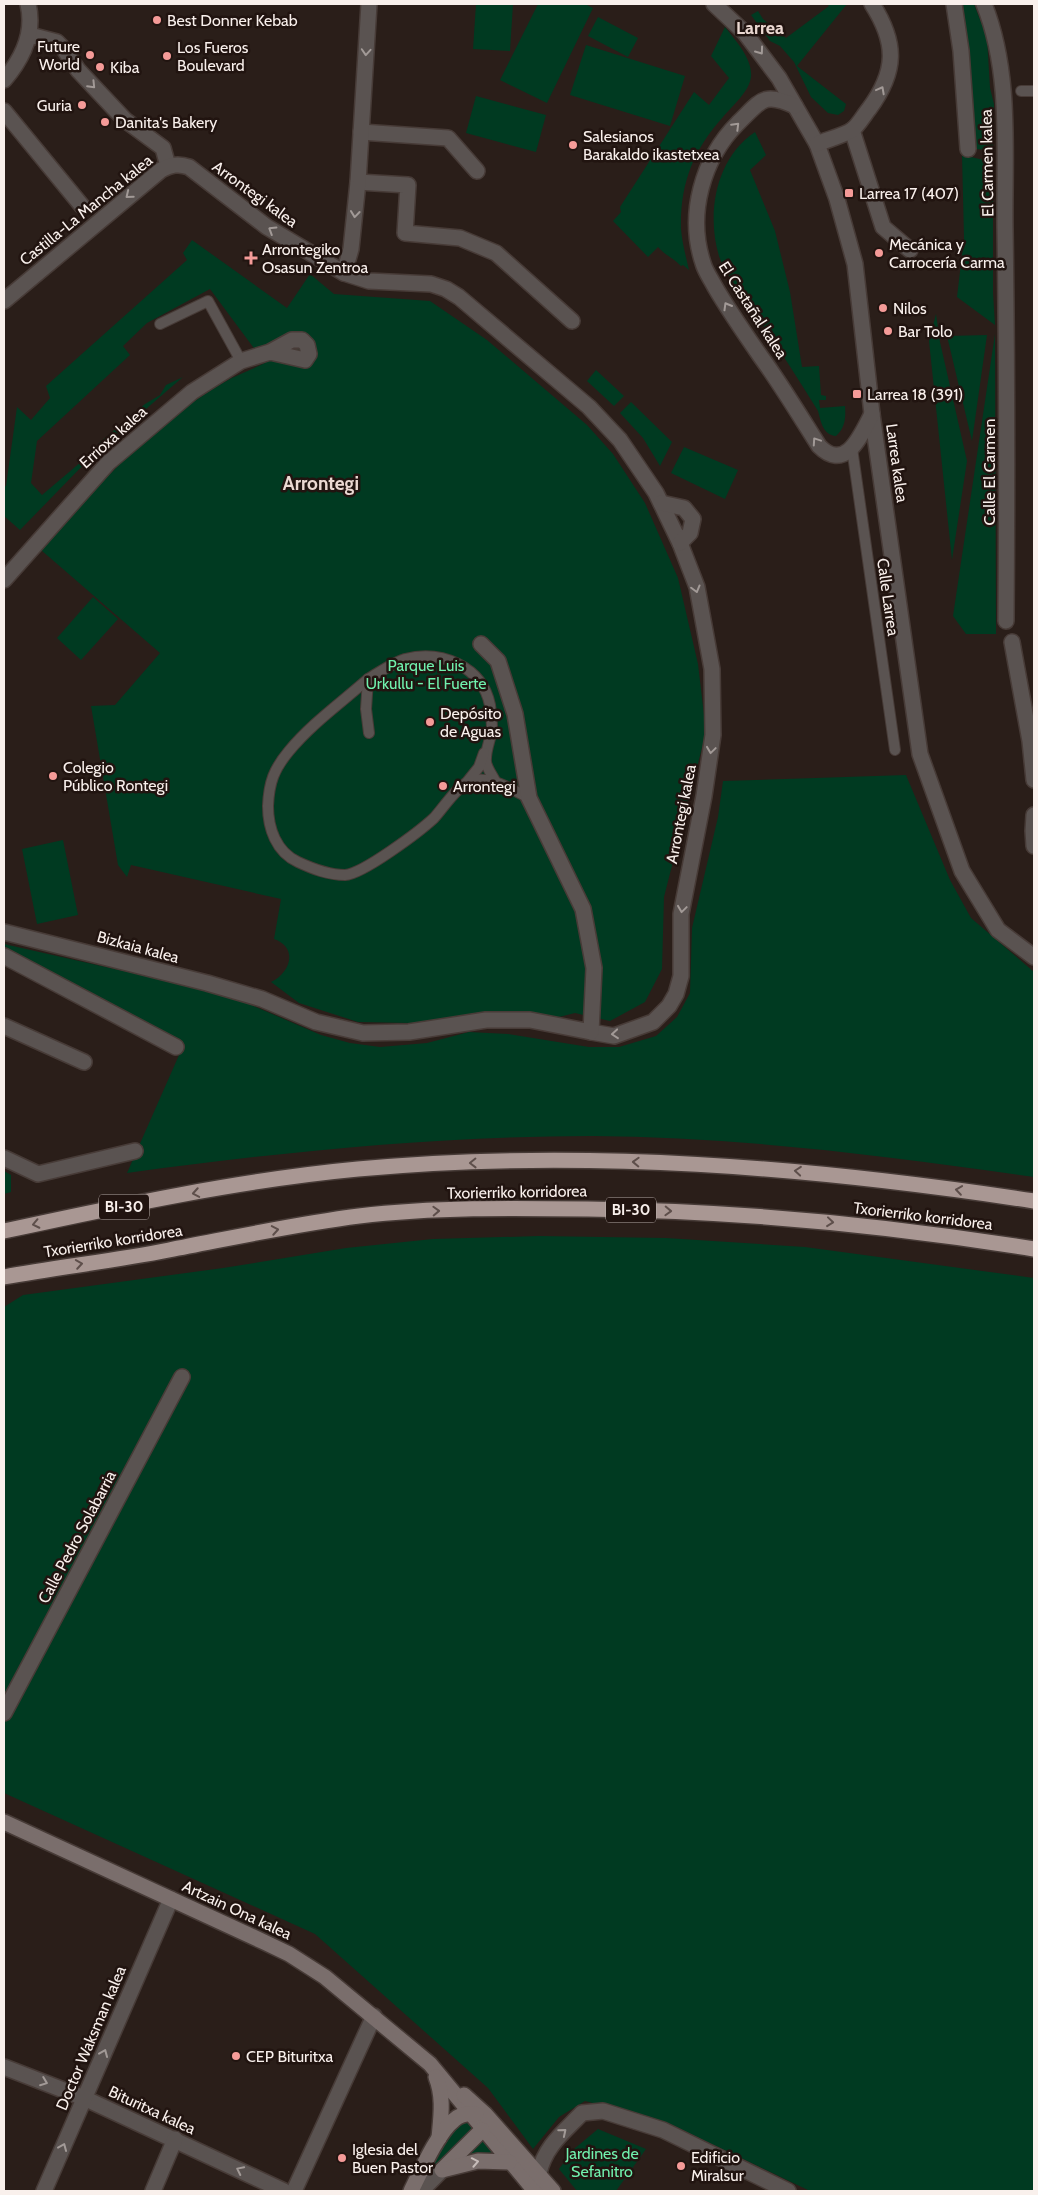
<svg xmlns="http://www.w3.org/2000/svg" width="1038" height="2195" font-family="Cabin,sans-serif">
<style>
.green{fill:#003a21}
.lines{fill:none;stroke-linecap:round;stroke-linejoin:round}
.service-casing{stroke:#473b37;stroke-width:12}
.pedestrian-casing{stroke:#473b37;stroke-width:18}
.minor-casing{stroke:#473b37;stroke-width:18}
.tertiary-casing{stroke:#473b37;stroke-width:18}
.secondary-casing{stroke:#473b37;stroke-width:18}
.motorway-casing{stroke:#473b37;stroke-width:18}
.service{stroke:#5a5351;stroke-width:10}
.pedestrian{stroke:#5a5351;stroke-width:15}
.minor{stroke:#5a5351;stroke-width:15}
.tertiary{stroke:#5a5351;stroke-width:15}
.secondary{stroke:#7a6e6c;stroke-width:15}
.motorway{stroke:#a99793;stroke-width:15}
.oneway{stroke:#a29a97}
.oneway2{stroke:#5e4f4b}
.oneway3{stroke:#c6bcb9}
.poi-dot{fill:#f59b98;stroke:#211410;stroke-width:2}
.labels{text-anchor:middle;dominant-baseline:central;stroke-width:5;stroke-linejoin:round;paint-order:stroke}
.shield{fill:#211410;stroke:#b8aeaa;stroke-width:1}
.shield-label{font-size:15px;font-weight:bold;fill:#f9f0ec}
.poi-label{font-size:16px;fill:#f9f0ec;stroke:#211410;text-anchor:start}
.street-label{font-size:16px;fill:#f9f0ec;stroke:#211410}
.park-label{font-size:16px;fill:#70f0ad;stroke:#211410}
.neighbourhood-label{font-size:18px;font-weight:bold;fill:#ebd9d2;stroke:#211410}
.quarter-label{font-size:19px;font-weight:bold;fill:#ebd9d2;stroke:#211410}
</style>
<rect width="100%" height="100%" fill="#2a1e19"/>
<g class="green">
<path d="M476 4H513L510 51 473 49Z"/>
<path d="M538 4H585L593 8 547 103 500 80Z"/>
<path d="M827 4H847L797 66 846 104 844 111 838 115 828 113 811 97 794 62 780 46 770 41 751 15 758 11 763 19 786 38 829 6Z"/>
<path d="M963 4H974L987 38 990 88 994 104 993 150 974 149 971 71Z"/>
<path d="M598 17 638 38 628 57 588 36Z"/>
<path d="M725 27C735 40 753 59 751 77 749 92 733 105 723 117 693 150 680 184 681 229 682 242 686 257 689 270L683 265 681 266C672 257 666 256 658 247L648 257 613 221 621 212 620 207 694 92 709 105 729 78 711 56Z"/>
<path d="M586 45 685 76 670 126 570 95Z"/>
<path d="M476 96 546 115 536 152 466 133Z"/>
<path d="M755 132 766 155 750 170 775 231 790 292 802 367 819 366 821 395 826 396V400H819L820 408 845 406C846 418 845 428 836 436 823 435 821 422 818 411 797 377 776 344 753 311 744 297 724 272 719 256 706 213 716 158 755 132Z"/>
<path d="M962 155 993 162V293L995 325 957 297 964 238Z"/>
<path d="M192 240 287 308 310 274 334 294 430 301 487 340 587 425 613 454 645 503 678 578 698 664 706 732 664 897 662 969 645 1002 610 1021 575 1013 527 1025 358 1022 299 1003 271 982C290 973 299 948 274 939L281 899 131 865 127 877 118 865 91 706 115 705 160 653 41 550C95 488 151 425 223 383 236 375 251 370 265 363L210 289 147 323 123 346 130 355 37 441 31 483 42 495 88 456 90 458 20 530 4 516V486H6L17 407 31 420 50 398 46 386 187 260 183 253Z"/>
<path d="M936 314 940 342 967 461 952 560 929 341Z"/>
<path d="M995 334 996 634H966L953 616Z"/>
<path d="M987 335 972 441 947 336Z"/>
<path d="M596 370 624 396 614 406 587 381Z"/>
<path d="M183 377 102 447 98 444 145 404 160 395 166 385Z"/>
<path d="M631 402 672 442 660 466 643 438 620 413Z"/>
<path d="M684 447 738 470 725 499 671 473Z"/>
<path d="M93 597 118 619 81 660 57 638Z"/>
<path d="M906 775 950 880 971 918 1034 972V1177C888 1156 741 1137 592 1136 436 1136 281 1152 127 1173L183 1046 4 946V944L194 987 249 1004 321 1035 350 1043 380 1047 427 1043 469 1032 508 1034 589 1047H619L656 1036 677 1017 690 993 692 928 718 817 723 781Z"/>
<path d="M63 840 78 915 37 924 22 849Z"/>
<path d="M4 1171 11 1175V1192L4 1194Z"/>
<path d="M539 1236 666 1238 805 1247 1034 1278V2191H810L666 2122 585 2101 559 2117 533 2149 488 2088 315 1934 4 1793V1307L23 1295 223 1268 346 1248 433 1239Z"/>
<path d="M472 2121V2129L420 2183 444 2140 460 2123Z"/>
<path d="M598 2129 646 2149 616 2191H577L559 2169 574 2149Z"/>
<path d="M483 2139 495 2152 462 2157Z"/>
</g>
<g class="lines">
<defs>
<g id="service">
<path d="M1021 91H1034"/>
<path d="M160 324 208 301 241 361"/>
<path d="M852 448 895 750"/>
<path d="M368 679C342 702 311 724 289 751 274 769 269 782 268 806 268 828 276 852 298 862 313 869 328 875 345 875 363 874 420 831 434 818 443 808 457 787 468 782 487 773 513 790 529 798"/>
<path d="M369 733 366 709 368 679C380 672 392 663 405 659 441 650 482 666 490 705 491 711 492 721 492 728 491 740 485 749 486 762 487 769 493 776 496 783"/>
<path d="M467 782 479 767 484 753"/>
</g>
<g id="pedestrian">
<path d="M954 4 961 51 968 149"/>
<path d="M984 4C1012 74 1004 154 1005 228 1007 359 1007 490 1006 621"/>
<path d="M4 111 82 206"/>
<path d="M361 132 448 138 477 171"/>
<path d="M358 182 408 185 405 233 460 238 496 253 572 321"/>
<path d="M4 956 176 1047"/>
<path d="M294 2191 374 2016"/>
</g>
<g id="minor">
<path d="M714 4 745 33 779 78 817 144 837 199 855 264 872 414 920 754 962 871 998 930 1034 957"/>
<path d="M30 35 57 42 64 49 78 70 125 120 163 148 168 166"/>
<path d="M4 80C23 58 35 33 28 4"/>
<path d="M795 106C763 91 761 101 738 123 702 159 687 215 703 263 705 271 711 279 715 287 729 311 745 334 761 357 782 386 800 416 819 446 846 473 861 435 872 414"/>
<path d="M852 130 883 227 910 250"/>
<path d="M817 144C826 140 845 135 852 130 858 126 864 115 869 109 897 71 897 43 872 4"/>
<path d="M344 273 351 249 358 182 369 4"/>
<path d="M4 301 161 170C171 165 178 163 189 167L267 227 344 273 369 281 431 284 446 289 459 297 589 407 620 440 656 493 680 543 697 587 712 669 713 735 704 796 681 914V976L676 994 669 1006 653 1022 614 1036 591 1032"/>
<path d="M661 503 684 508 693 519 690 533 680 543"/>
<path d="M4 580 108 463 192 392 241 361 270 352 292 340H302L307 345 309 354 305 360 270 352"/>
<path d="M1012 642 1030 741 1034 780"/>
<path d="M1034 815 1033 831 1034 846"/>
<path d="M4 932 207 983 262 999 316 1022 363 1033 409 1032 486 1020H530L591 1032 594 968 583 909 529 798 515 714 498 661 481 644"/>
<path d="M4 1026 84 1062"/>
<path d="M4 1158 38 1174 135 1151"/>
<path d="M4 1713 182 1377"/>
<path d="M4 2067 84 2098 284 2191"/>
<path d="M539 2173C545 2146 564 2132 582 2113L603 2111 663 2130 788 2191"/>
<path d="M44 2191 171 1899"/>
<path d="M153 2191 175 2139"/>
</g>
<path id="tertiary" d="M421 2191 442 2170"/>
<g id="secondary">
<path d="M4 1822 264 1942 289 1954 325 1977 430 2064 535 2191"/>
<path d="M436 2077C444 2097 441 2116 439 2138"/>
<path d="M464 2095 485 2114 553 2191"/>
<path d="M443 2169 482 2130"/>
<path d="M442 2170 478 2161 509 2162"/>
<path d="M411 2191C420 2173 438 2132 454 2120 460 2114 468 2113 476 2114"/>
</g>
<g id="motorway">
<path d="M4 1231C119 1206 241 1180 358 1169 584 1148 811 1167 1034 1201"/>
<path d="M4 1277C58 1267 114 1261 169 1250 232 1238 295 1224 359 1216 434 1207 512 1208 588 1209 738 1211 886 1225 1034 1249"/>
</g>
</defs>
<use href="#service" class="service-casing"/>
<use href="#pedestrian" class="pedestrian-casing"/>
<use href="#minor" class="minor-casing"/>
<use href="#tertiary" class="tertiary-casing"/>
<use href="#secondary" class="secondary-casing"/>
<use href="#motorway" class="motorway-casing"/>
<use href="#service" class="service"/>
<use href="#pedestrian" class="pedestrian"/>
<use href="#minor" class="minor"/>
<use href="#tertiary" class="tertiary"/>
<use href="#secondary" class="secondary"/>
<use href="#motorway" class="motorway"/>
</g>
<defs><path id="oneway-chevron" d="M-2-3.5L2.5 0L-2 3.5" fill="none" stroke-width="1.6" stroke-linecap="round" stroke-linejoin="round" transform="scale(1.25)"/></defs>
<g class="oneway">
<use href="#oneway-chevron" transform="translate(760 51) rotate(54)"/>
<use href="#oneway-chevron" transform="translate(366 52) rotate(94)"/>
<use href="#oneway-chevron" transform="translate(92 85) rotate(46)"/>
<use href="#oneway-chevron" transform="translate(881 90) rotate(-62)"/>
<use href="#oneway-chevron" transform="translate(736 126) rotate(-45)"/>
<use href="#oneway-chevron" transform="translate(129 195) rotate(141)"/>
<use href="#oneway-chevron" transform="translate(355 214) rotate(96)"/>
<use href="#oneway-chevron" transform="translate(272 230) rotate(-148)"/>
<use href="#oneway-chevron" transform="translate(727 306) rotate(-120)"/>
<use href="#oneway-chevron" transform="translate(816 441) rotate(-124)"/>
<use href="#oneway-chevron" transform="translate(696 589) rotate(75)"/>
<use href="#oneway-chevron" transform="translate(711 750) rotate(98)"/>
<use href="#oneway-chevron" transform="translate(682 909) rotate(98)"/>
<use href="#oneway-chevron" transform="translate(615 1034) rotate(175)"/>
<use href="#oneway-chevron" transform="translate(104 2053) rotate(-67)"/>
<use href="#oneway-chevron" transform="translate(44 2082) rotate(21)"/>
<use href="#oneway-chevron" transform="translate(563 2132) rotate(-40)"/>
<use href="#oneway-chevron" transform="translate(63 2147) rotate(-67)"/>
<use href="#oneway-chevron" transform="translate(240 2170) rotate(-154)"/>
</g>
<g class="oneway2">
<use href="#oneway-chevron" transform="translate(636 1162) rotate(-178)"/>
<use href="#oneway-chevron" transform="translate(473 1163) rotate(179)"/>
<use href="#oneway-chevron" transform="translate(798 1171) rotate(-175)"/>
<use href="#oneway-chevron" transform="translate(959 1190) rotate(-172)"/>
<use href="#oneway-chevron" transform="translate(196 1193) rotate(170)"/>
<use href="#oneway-chevron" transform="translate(436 1211) rotate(-2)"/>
<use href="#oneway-chevron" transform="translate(668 1211) rotate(2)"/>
<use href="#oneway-chevron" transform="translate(830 1222) rotate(6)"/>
<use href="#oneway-chevron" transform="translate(36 1224) rotate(168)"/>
<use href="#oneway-chevron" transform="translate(275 1230) rotate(-10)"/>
<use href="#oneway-chevron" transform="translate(79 1264) rotate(-9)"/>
</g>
<use class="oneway3" href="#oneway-chevron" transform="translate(475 2162) rotate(-11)"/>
<g class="poi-dot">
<circle cx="157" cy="20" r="5"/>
<circle cx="90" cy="55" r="5"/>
<circle cx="167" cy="56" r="5"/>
<circle cx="100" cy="67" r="5"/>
<circle cx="82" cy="105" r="5"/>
<circle cx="105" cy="122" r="5"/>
<circle cx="573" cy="145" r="5"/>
<rect x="844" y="188" width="10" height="10" rx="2.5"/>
<circle cx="879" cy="253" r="5"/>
<path d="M248.5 250.5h5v5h5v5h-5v5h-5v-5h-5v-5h5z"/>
<circle cx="883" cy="308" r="5"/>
<circle cx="888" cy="331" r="5"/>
<rect x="852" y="389" width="10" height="10" rx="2.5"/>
<circle cx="430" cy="722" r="5"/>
<circle cx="53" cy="776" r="5"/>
<circle cx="443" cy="786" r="5"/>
<circle cx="236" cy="2056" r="5"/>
<circle cx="342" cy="2158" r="5"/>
<circle cx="681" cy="2166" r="5"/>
</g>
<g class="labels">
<g class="shield">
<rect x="99" y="1194.5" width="50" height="25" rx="4"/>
<rect x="606" y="1197.5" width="50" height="25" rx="4"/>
</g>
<g class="shield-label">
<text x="124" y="1207">BI-30</text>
<text x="631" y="1210">BI-30</text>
</g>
<g class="poi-label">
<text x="167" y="20">Best Donner Kebab</text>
<text x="80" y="46" text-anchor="end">Future<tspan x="80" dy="18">World</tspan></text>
<text x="177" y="47">Los Fueros<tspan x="177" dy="18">Boulevard</tspan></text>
<text x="110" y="67">Kiba</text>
<text x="72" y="105" text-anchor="end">Guria</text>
<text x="115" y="122">Danita's Bakery</text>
<text x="583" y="136">Salesianos<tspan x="583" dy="18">Barakaldo ikastetxea</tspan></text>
<text x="859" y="193">Larrea 17 (407)</text>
<text x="889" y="244">Mecánica y<tspan x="889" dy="18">Carrocería Carma</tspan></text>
<text x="262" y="249">Arrontegiko<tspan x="262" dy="18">Osasun Zentroa</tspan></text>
<text x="893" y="308">Nilos</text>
<text x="898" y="331">Bar Tolo</text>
<text x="867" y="394">Larrea 18 (391)</text>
<text x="440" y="713">Depósito<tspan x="440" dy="18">de Aguas</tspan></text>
<text x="63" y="767">Colegio<tspan x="63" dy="18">Público Rontegi</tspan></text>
<text x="453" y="786">Arrontegi</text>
<text x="246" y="2056">CEP Bituritxa</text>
<text x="352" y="2149">Iglesia del<tspan x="352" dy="18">Buen Pastor</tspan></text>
<text x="691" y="2157">Edificio<tspan x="691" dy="18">Miralsur</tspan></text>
</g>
<g class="street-label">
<text transform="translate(987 163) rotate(-91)">El Carmen kalea</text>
<text transform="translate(255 194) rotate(36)">Arrontegi kalea</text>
<text transform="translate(86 210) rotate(-39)">Castilla-La Mancha kalea</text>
<text transform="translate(753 310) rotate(57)">El Castañal kalea</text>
<text transform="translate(113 437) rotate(-42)">Errioxa kalea</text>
<text transform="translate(897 463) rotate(82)">Larrea kalea</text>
<text transform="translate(989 472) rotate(-90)">Calle El Carmen</text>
<text transform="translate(888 597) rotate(82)">Calle Larrea</text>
<text transform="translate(681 814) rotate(-79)">Arrontegi kalea</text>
<text transform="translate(138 947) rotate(15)">Bizkaia kalea</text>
<text transform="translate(517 1192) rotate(-1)">Txorierriko korridorea</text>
<text transform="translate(923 1216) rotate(7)">Txorierriko korridorea</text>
<text transform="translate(113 1241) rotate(-9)">Txorierriko korridorea</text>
<text transform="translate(77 1537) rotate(-62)">Calle Pedro Solabarria</text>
<text transform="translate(237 1910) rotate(25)">Artzain Ona kalea</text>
<text transform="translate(91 2038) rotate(-67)">Doctor Waksman kalea</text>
<text transform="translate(152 2110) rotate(25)">Bituritxa kalea</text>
</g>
<g class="park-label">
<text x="426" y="665">Parque Luis<tspan x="426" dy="18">Urkullu - El Fuerte</tspan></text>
<text x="602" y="2153">Jardines de<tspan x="602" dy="18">Sefanitro</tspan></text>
</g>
<g class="neighbourhood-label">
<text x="760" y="28">Larrea</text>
</g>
<g class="quarter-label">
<text x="321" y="483">Arrontegi</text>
</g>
</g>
<rect width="1038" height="2195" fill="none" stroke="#f9f0ec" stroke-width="10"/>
</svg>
